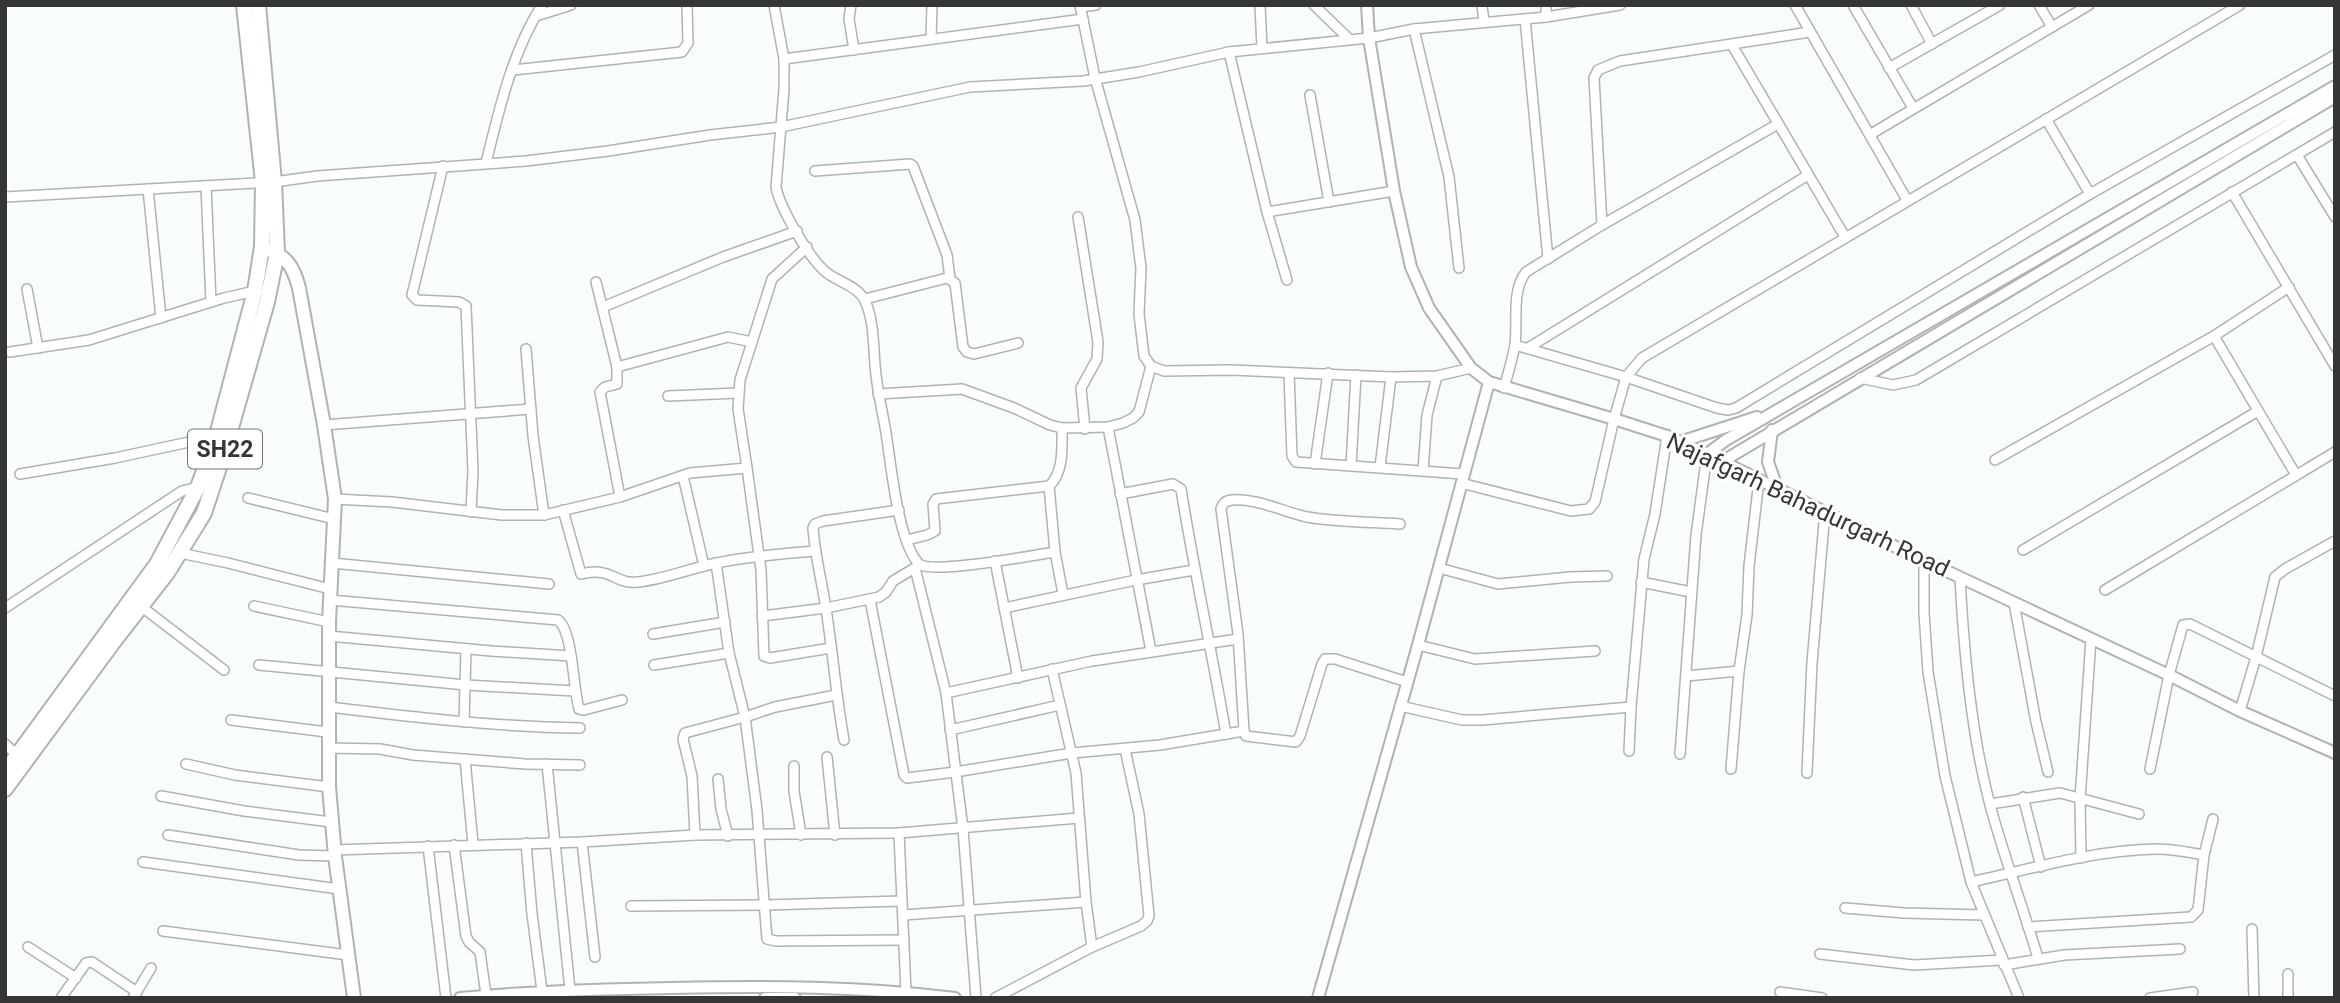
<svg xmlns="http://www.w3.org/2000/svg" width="2340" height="1003" font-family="Roboto,sans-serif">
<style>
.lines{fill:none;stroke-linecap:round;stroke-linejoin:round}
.minor-casing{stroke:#b0b2b4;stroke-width:12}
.tertiary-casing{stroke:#b0b2b4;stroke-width:14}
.secondary-casing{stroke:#b0b2b4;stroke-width:16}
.primary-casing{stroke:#b0b2b4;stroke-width:18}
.minor{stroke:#fff;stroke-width:9}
.tertiary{stroke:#fff;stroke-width:10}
.secondary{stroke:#fff;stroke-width:12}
.primary{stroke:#fff;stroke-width:14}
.labels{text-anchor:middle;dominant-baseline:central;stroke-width:6;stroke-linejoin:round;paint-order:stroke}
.shield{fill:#fff;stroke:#727273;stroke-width:2}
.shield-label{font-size:23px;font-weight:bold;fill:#353637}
.street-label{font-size:24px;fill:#353637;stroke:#fff}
</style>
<rect width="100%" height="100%" fill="#f9fcfd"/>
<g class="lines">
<defs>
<g id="minor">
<path d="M774 5 784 59V89L776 187C780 208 810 260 827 273 839 282 859 287 865 301 875 322 873 352 876 375 878 393 882 410 885 427 891 460 897 543 920 565 941 573 1028 556 1055 552"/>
<path d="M851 5 849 19 854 50"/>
<path d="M1080 5 1095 78 1135 220 1141 268 1139 314 1144 356 1151 366 1164 371 1231 370 1391 377 1437 376 1471 368"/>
<path d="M1260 5 1262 48"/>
<path d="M1314 5 1349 39"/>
<path d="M1482 5 1484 22"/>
<path d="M1546 5V17"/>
<path d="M1795 5 1907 200"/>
<path d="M1853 5 1913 108"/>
<path d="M1911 5 1932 44"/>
<path d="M2039 5 2052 27"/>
<path d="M1081 7 1096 5"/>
<path d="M536 16 571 5"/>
<path d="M1525 19 1548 259"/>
<path d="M1414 29 1449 177 1459 268"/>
<path d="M931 39 932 5"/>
<path d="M1732 45 1845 237"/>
<path d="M1229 52 1267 212 1287 280"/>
<path d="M784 59 1083 19"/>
<path d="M1889 68 2000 5"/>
<path d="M513 70 682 52 688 43 687 5"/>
<path d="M1310 95 1329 202"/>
<path d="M2046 119 2090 194"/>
<path d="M1871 134 2089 5"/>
<path d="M2297 155 2335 217"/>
<path d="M486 163C499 110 512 52 542 5"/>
<path d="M443 166 412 295 417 300 459 302 466 306 473 471 471 512"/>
<path d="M815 171 910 164 913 166 947 255 950 279"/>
<path d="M206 186 211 302"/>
<path d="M148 189 161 318"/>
<path d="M2232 192 2335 366"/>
<path d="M5 197 274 182 317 176 526 161 608 151 710 135 781 127 970 87 1083 81 1139 72 1229 52 1369 38 1414 29 1546 17 1620 5"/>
<path d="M1267 212 1394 191"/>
<path d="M1078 217 1098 342 1097 359 1081 388 1085 429"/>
<path d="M1602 225 1594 78 1598 70 1620 61 1810 32"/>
<path d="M596 282 617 367V384L605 387 600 392 620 497"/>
<path d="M27 289 38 348"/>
<path d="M865 299 947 278 955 283 963 347 967 352 974 354 1018 343"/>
<path d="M603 307 723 257 797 231"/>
<path d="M2214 336 2296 475"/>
<path d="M1515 345 1626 377 1717 408 1728 410 1736 408 2090 194 2335 55"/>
<path d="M1528 348 1808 175"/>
<path d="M526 349 533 436 544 515"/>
<path d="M10 352 89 340 224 298 255 291"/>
<path d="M617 367 728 337 752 342"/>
<path d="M1289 373 1292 456 1296 462 1463 474"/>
<path d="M1860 378 1893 385 1916 380 2335 132"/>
<path d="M1504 388C1508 373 1513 358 1515 344 1518 321 1511 291 1526 272L1602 225 1778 124"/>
<path d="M878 394 962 389 1014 408 1050 425 1062 428 1108 427 1123 423 1133 418 1139 412 1151 366"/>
<path d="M668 396 738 393"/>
<path d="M324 425 531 409"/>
<path d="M1108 427 1151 651"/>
<path d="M1995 460 2214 336 2289 287"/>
<path d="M1315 464 1328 373"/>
<path d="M1351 466 1356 375"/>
<path d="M1380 467 1391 377"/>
<path d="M747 468 761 570 764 656 770 658 831 648"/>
<path d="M1423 471 1427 415 1437 376"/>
<path d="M20 474 115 458 203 439H218"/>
<path d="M683 476 704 566"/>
<path d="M1461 483 1571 511 1589 509 1595 502 1614 419 1626 377 1642 358 2240 5"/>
<path d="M1049 486 1055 552 1063 594"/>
<path d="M1120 494 1173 484 1181 489C1194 571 1212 652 1226 734"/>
<path d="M248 498 334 519"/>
<path d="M335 499 392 502 502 515H544L620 497 690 473 747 468 738 409 740 380 772 279 807 247"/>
<path d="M563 510 581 574C612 566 615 585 638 582 665 579 691 568 717 563 749 556 782 554 814 551"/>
<path d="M1400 524C1369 522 1337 522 1307 517 1283 512 1258 498 1232 500 1225 501 1223 503 1221 509L1238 634 1244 731 1246 736 1296 742 1300 736 1322 664 1325 659H1335L1407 682"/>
<path d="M907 540 927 535 935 531 933 504 936 499 1049 486C1064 473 1062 447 1062 428"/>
<path d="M2023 550 2258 411"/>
<path d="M180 553 228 563 330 589"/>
<path d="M995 561 1018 678"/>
<path d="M1924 561V613L1928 672 1945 776 1971 882 2019 998"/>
<path d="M332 563 549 584"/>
<path d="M716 563 729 653 745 717 757 810 767 939 776 941 904 940"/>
<path d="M915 568 946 693 963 829 976 998"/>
<path d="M1439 568 1498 584 1570 577 1607 576"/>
<path d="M1960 578C1964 652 1971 733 1990 805 2004 857 2023 907 2038 958"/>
<path d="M1641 582 1691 592"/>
<path d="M2105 590 2335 452"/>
<path d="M330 600 558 620C573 631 573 688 579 709L584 710 622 700"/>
<path d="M870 600 904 775 907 778 955 772 1072 753 1160 745 1244 731"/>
<path d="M2014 603 2036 722 2048 772"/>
<path d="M254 606 329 622"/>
<path d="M142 607 224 670"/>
<path d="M5 608 182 491 198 487"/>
<path d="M1004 608 1136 580 1194 570"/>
<path d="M762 616 826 608 879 597 886 592 893 581 918 566"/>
<path d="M653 634 725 622"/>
<path d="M329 636 491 651 571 656"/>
<path d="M1418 645 1475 659 1595 651"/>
<path d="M259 665 466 685 575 691"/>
<path d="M654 665 729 653"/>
<path d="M1052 669 1076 773 1086 902 1092 947"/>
<path d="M1686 676 1739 671"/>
<path d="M946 693 1092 661 1238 639"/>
<path d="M1400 706 1462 720H1482L1631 707"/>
<path d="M329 707C412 717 496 727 580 728"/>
<path d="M2240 711 2256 657 2275 577 2285 569 2335 541"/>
<path d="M231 720 327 732"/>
<path d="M464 722 466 649"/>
<path d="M950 730 1060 705"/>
<path d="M844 740C836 696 833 653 826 609 822 582 815 556 813 528L815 524 823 521 899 510"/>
<path d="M5 744 18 756"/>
<path d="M328 748 380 749 413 755 525 764 580 765"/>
<path d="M1629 751 1631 707 1644 559 1655 514 1667 436"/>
<path d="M1680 754 1696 535 1707 454"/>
<path d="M827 757 835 835"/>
<path d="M465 759 473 844"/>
<path d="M186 764 235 775 329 787"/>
<path d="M547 764 570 990"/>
<path d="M794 766V791L801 835"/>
<path d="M1731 769 1739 671 1747 615 1749 566 1759 480"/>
<path d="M2150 769 2169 675 2183 625 2190 624 2335 696"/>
<path d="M1807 773 1812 663 1825 511"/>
<path d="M718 779 721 809 728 836"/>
<path d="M161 796 244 811 331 822"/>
<path d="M2023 797 2041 867"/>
<path d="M1990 804 2060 793 2139 814"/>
<path d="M899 833 906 992"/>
<path d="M168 835 299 855 335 856"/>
<path d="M695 835 692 776 683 739 685 733 745 717 775 707 836 695"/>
<path d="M582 842 595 957"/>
<path d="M526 843 532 914 542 991"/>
<path d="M454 845 466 936 469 942 480 952 486 995"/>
<path d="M428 846 446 998"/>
<path d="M334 850 582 842 695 835 899 833 1079 818"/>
<path d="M2081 858 2080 799 2091 639"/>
<path d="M143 862 339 889"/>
<path d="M1971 882C2031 869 2094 850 2156 849 2172 849 2188 852 2204 855"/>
<path d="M631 906 766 905 902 901"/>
<path d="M1845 908 1904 913 1983 915"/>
<path d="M903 915 1086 902"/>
<path d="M2028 927 2191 917 2198 910 2204 855 2213 819"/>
<path d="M2252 929 2254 998"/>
<path d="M163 931 348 955"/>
<path d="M28 947 76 978"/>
<path d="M1820 954 1914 965 2002 960"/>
<path d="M2004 965 2064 955 2180 949"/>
<path d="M2288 974V998"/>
<path d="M1780 992 1822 998"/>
<path d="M61 998 86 963 92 962 137 992"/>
<path d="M133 998 151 968"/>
<path d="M995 998 1092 947 1141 926 1147 921 1149 916 1139 814 1125 749"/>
<path d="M2150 998 2193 992"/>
</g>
<g id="tertiary">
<path d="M1367 5 1369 38 1394 191 1411 267 1429 308 1471 368 1489 382 1614 419 1667 436 1707 454 1906 552 2169 675 2240 711 2335 753"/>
<path d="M1772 430 1768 462 1778 490"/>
<path d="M1680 442 1757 417"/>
<path d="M1707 454 1726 440 2335 86"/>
<path d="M1723 461 2335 97"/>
<path d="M460 998C531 991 602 989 673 988 768 986 861 986 955 998"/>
<path d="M765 998H795"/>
<path d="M1318 998 1418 645 1489 382"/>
</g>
<path id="secondary" d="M269 250C288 257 294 269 299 288L324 425 335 499 329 622V787L335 856 354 998"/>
<g id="primary">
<path d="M5 772 157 564 198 487 216 439 255 291 262 247 263 182 244 5"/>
<path d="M5 789 114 641 167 573 204 513 224 452 267 302 277 253 274 182 258 5"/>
</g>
</defs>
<use href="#minor" class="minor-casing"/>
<use href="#tertiary" class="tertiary-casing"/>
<use href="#secondary" class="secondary-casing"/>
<use href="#primary" class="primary-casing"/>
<use href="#minor" class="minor"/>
<use href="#tertiary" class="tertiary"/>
<use href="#secondary" class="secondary"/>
<use href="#primary" class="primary"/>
</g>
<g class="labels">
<rect class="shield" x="188" y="429.5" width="74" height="39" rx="5"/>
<g class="shield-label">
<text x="225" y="449">SH22</text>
</g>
<g class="street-label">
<text transform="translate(1808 505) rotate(25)">Najafgarh Bahadurgarh Road</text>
</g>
</g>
<rect width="2340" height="1003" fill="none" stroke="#353637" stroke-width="14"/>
</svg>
